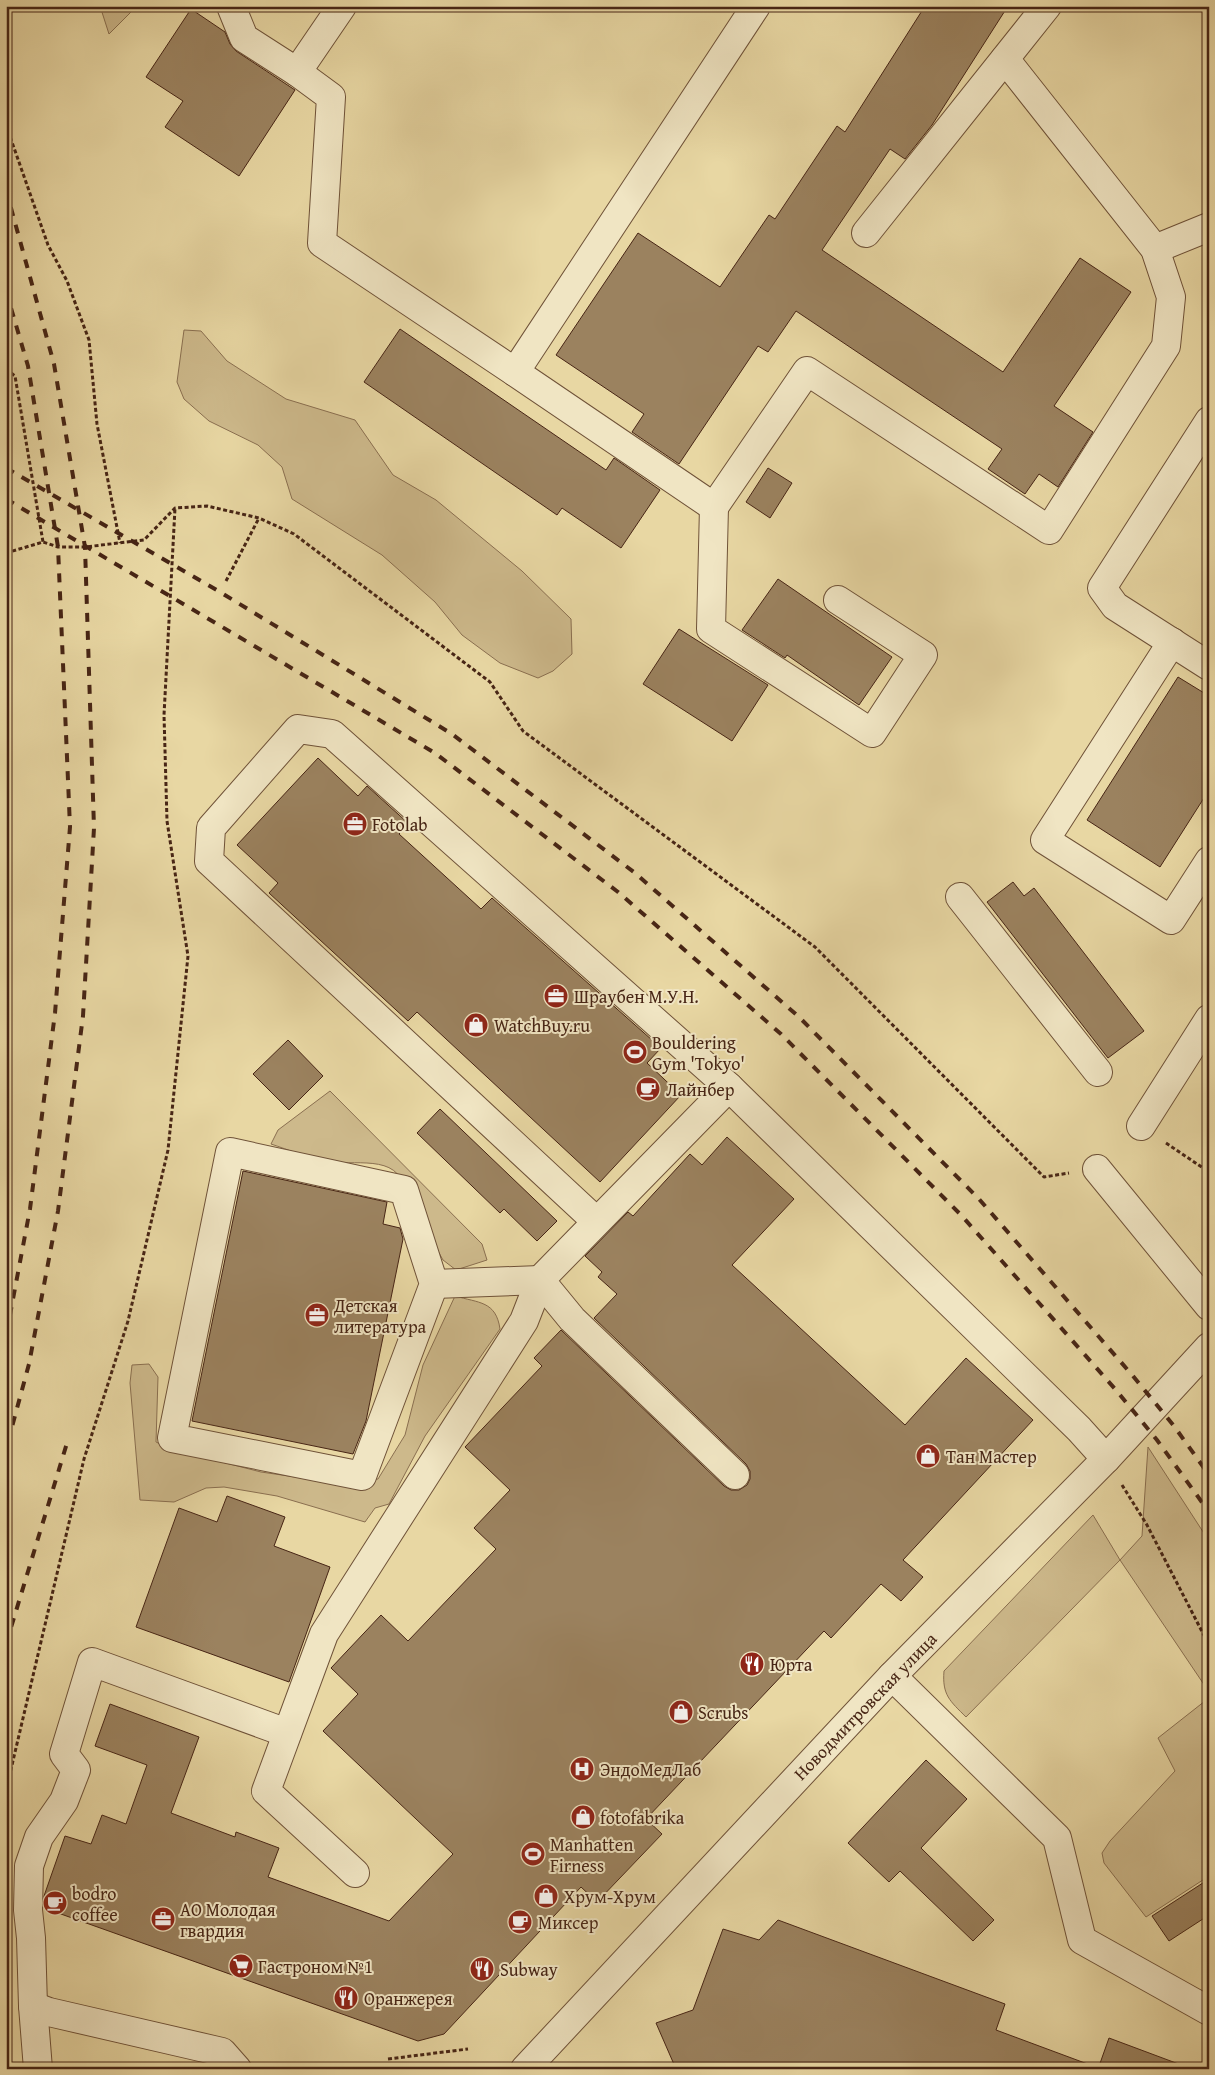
<svg xmlns="http://www.w3.org/2000/svg" width="1215" height="2075" font-family="'Gentium Book Plus',serif">
<style>
.green{fill:#cdb98b;stroke:#8a6f50}
.building{fill:#9b825f;stroke:#472515}
.lines{fill:none;stroke-linecap:round;stroke-linejoin:round}
.minor-casing{stroke:#6f5238;stroke-width:30}
.path{stroke:#472515;stroke-width:3;stroke-dasharray:4 2.5;stroke-linecap:butt}
.minor{stroke:#f0e5c3;stroke-width:28}
.rail{stroke:#472515;stroke-width:4;stroke-dasharray:9 9;stroke-linecap:butt}
.labels{text-anchor:middle;dominant-baseline:central;stroke-width:4;stroke-linejoin:round;paint-order:stroke}
.poi-label{font-size:18px;fill:#472515;stroke:#f0e5c3;text-anchor:start}
.street-label{font-size:18px;fill:#472515;stroke:#f0e5c3}
</style>
<rect width="100%" height="100%" fill="#e8d7a3"/>
<filter id="stains"><feTurbulence type="fractalNoise" baseFrequency=".004" numOctaves="4"/><feColorMatrix values="0 0 0 0 .2 0 0 0 0 .09 0 0 0 0 .02 0 0 0 .5 -.17"/></filter>
<radialGradient id="worn" r=".72"><stop offset=".6" stop-color="#630" stop-opacity="0"/><stop offset="1" stop-color="#630" stop-opacity=".3"/></radialGradient>
<g class="green">
<path d="M100 6H137L109 34Z"/>
<path d="M184 330 201 331 227 361 286 399 355 420 393 475 436 500 522 571 571 619 572 654 553 671 538 678 500 663 462 635 435 602 382 555 292 499 282 467 258 445 209 421 184 399 177 382Z"/>
<path d="M330 1091 482 1244 487 1260 456 1270 443 1260 404 1190C399 1152 352 1167 326 1161 308 1158 289 1150 271 1144L278 1130Z"/>
<path d="M455 1296C479 1303 496 1301 500 1329L425 1436 389 1504 375 1508 365 1522 277 1496 224 1487 206 1488 174 1502 140 1500 130 1383 132 1365 149 1364 158 1377 156 1442 171 1449 261 1472 330 1482 378 1479 405 1435 423 1365Z"/>
<path d="M1148 1447 1209 1541V1692L1120 1560 966 1717C950 1701 942 1695 944 1671L1093 1515 1120 1560 1142 1536Z"/>
<path d="M1205 1701 1209 1707V1876L1146 1917 1104 1863 1102 1853 1110 1841 1175 1771 1158 1738Z"/>
</g>
<g class="building">
<path d="M925 6H1008L932 125 905 159 890 149 822 250 1003 372 1080 258 1131 292 1054 406 1093 432 1058 487 1039 474 1025 494 988 469 1002 449 796 311 768 352 758 346 679 464 632 432 644 414 556 355 638 233 720 287 769 215 775 219 837 126 845 132Z"/>
<path d="M191 9 225 32 230 44 236 51 295 90 239 176 165 127 183 101 146 77Z"/>
<path d="M400 329 606 470 614 458 660 490 621 548 562 508 557 515 364 382Z"/>
<path d="M768 468 792 483 770 518 746 502Z"/>
<path d="M778 579 892 657 859 705 787 655 785 658 742 630Z"/>
<path d="M679 629 768 685 732 741 643 684Z"/>
<path d="M1178 677 1209 696V790L1160 867 1087 820Z"/>
<path d="M318 758 358 796 367 786 409 824 399 834 481 909 492 898 661 1048 647 1063 681 1095 600 1182 417 1012 408 1021 269 893 278 883 237 845Z"/>
<path d="M1013 882 1024 896 1034 888 1144 1031 1108 1058 987 902Z"/>
<path d="M288 1040 323 1076 289 1110 253 1074Z"/>
<path d="M440 1109 557 1221 537 1241 504 1209 500 1213 417 1133Z"/>
<path d="M727 1137 794 1199 732 1265 905 1425 966 1358 1033 1420 903 1560 923 1577 901 1601 881 1584 831 1638 824 1631 646 1819 662 1834 597 1902 581 1887 444 2034 418 2041 44 1908V1896L65 1836 91 1844 102 1815 126 1824 147 1765 95 1746 110 1704 199 1737 171 1813 235 1837 236 1832 279 1848 268 1877 389 1921 453 1854 323 1731 358 1694 331 1668 381 1615 408 1641 496 1549 474 1528 510 1490 465 1447 542 1366 534 1358 561 1330 724 1486 731 1490H739L747 1485 750 1479V1471L746 1464 594 1318 617 1294 598 1277 602 1272 585 1256 628 1212 633 1216 690 1154 702 1165Z"/>
<path d="M243 1171 387 1202 383 1224 400 1228 403 1239 366 1421 353 1454 192 1421Z"/>
<path d="M227 1496 285 1517 274 1546 330 1567 289 1682 136 1627 179 1508 217 1522Z"/>
<path d="M926 1760 967 1799 921 1848 994 1920 973 1941 900 1871 889 1882 848 1843Z"/>
<path d="M1209 1879V1915L1169 1941 1152 1916Z"/>
<path d="M778 1920 1005 2004 996 2030 1093 2066V2069H676L656 2023 693 2010 723 1929 759 1940Z"/>
<path d="M1109 2038 1184 2066 1183 2069H1098Z"/>
</g>
<g class="lines">
<defs>
<g id="minor">
<path d="M231 6 244 38 297 72 342 6"/>
<path d="M297 72 331 97 322 243 515 372 756 6"/>
<path d="M866 233 1047 6"/>
<path d="M1155 249 1209 227"/>
<path d="M515 372 714 507 807 371 1049 530 1166 346 1171 297 1155 249 1005 59"/>
<path d="M1209 421 1102 588 1115 606 1209 666"/>
<path d="M714 507 711 629 872 733 923 655 838 600"/>
<path d="M1172 642 1045 840 1171 920 1209 861"/>
<path d="M960 897 1098 1072"/>
<path d="M1141 1126 1209 1019"/>
<path d="M230 1152 404 1190 434 1284 362 1476 172 1438Z"/>
<path d="M1097 1169 1209 1306"/>
<path d="M596 1221 209 861 211 828 298 729 332 734 729 1087 1079 1429 1106 1459"/>
<path d="M540 1280 572 1319 735 1475"/>
<path d="M434 1284 540 1280"/>
<path d="M892 1676 1057 1838 1082 1940 1209 2011"/>
<path d="M355 1873 266 1791 324 1634 524 1321 540 1280 729 1087"/>
<path d="M33 2006 49 2012 222 2052 237 2069"/>
<path d="M38 2069 33 2006 31 1938 28 1910 29 1866 39 1837 64 1801 76 1770 64 1754 92 1662 287 1733"/>
<path d="M525 2069 892 1676 1106 1459 1209 1347"/>
</g>
</defs>
<use href="#minor" class="minor-casing"/>
<g class="path">
<path d="M6 125 48 245 67 281 89 340 97 424 120 543"/>
<path d="M6 369 15 376 43 542"/>
<path d="M6 553 43 542 58 547H85L144 540 175 508 207 506 259 518 294 534 490 682 523 731 815 947 1044 1177 1069 1173"/>
<path d="M226 581 259 518"/>
<path d="M1166 1143 1209 1172"/>
<path d="M1122 1485 1147 1525 1209 1645"/>
<path d="M6 1803 8 1782 84 1459 128 1321 168 1150 188 956 167 821 164 715 175 508"/>
<path d="M388 2059 468 2049"/>
</g>
<use href="#minor" class="minor"/>
<g class="rail">
<path d="M6 190 54 364 85 547 94 828 83 1016 58 1211 29 1364 6 1449"/>
<path d="M6 291 28 366 58 547 70 827 55 1013 30 1209 6 1336"/>
<path d="M6 468 220 592 452 734 635 873 799 1017 979 1199 1133 1376 1174 1426 1209 1475"/>
<path d="M6 499 435 753 618 892 781 1034 962 1216 1116 1390 1157 1440 1209 1512"/>
<path d="M6 1644 67 1443"/>
</g>
</g>
<defs>
<symbol id="office-disc" viewBox="-11 -11 22 22"><circle r="9.5" fill="#8f2418" stroke="#f0e5c3"/><path d="M-6-3h4V-5.5h4V-3h4V5H-6ZM-1-4.5V-3h2v-1.5ZM-6 0V1H6V0Z" fill="#fff"/></symbol>
<symbol id="shop-disc" viewBox="-11 -11 22 22"><circle r="9.5" fill="#8f2418" stroke="#f0e5c3"/><path d="M-5-2.5h2.3a2.7 3.5 0 0 1 5.4 0H5L5.5 6h-11ZM-1.5-2.5h3a1.5 2.3 0 0 0-3 0Z" fill="#fff"/></symbol>
<symbol id="stadium-disc" viewBox="-11 -11 22 22"><circle r="9.5" fill="#8f2418" stroke="#f0e5c3"/><path d="M0-5a6.5 5 0 1 0 0 10a6.5 5 0 1 0 0-10ZM-3.5-1.8h7v3.6h-7Z" fill="#fff"/></symbol>
<symbol id="cafe-disc" viewBox="-11 -11 22 22"><circle r="9.5" fill="#8f2418" stroke="#f0e5c3"/><path d="M-5.5-4.5H6V0H3Q3 3.5 0 3.5H-2.5Q-5.5 3.5-5.5 0ZM3-3.2v2h1.7v-2ZM-6 4.5H4V6H-6Z" fill="#fff"/></symbol>
<symbol id="restaurant-disc" viewBox="-11 -11 22 22"><circle r="9.5" fill="#8f2418" stroke="#f0e5c3"/><path d="M-5-6h1v4h1v-4h1v4h1v-4h1v5L-1.5 .5V6h-2V.5L-5-1ZM5-6V6H3V1.5H1.5Q1.5-4 5-6Z" fill="#fff"/></symbol>
<symbol id="hospital-disc" viewBox="-11 -11 22 22"><circle r="9.5" fill="#8f2418" stroke="#f0e5c3"/><path d="M-5-5h3v3.5h4V-5h3V5h-3V1.5h-4V5h-3Z" fill="#fff"/></symbol>
<symbol id="supermarket-disc" viewBox="-11 -11 22 22"><circle r="9.5" fill="#8f2418" stroke="#f0e5c3"/><path d="M-6-5.5h2.5l.6 2H6L4.5 2H-2.5L-4.4-4H-6ZM-1.5 3.2a1.3 1.3 0 1 0 .1 0ZM3 3.2a1.3 1.3 0 1 0 .1 0Z" fill="#fff"/></symbol>
</defs>
<g fill-rule="evenodd">
<use href="#office-disc" x="341" y="810" width="28" height="28"/>
<use href="#office-disc" x="542" y="982" width="28" height="28"/>
<use href="#shop-disc" x="462" y="1011" width="28" height="28"/>
<use href="#stadium-disc" x="621" y="1038" width="28" height="28"/>
<use href="#cafe-disc" x="634" y="1075" width="28" height="28"/>
<use href="#office-disc" x="303" y="1301" width="28" height="28"/>
<use href="#shop-disc" x="914" y="1442" width="28" height="28"/>
<use href="#restaurant-disc" x="738" y="1650" width="28" height="28"/>
<use href="#shop-disc" x="667" y="1698" width="28" height="28"/>
<use href="#hospital-disc" x="568" y="1755" width="28" height="28"/>
<use href="#shop-disc" x="569" y="1803" width="28" height="28"/>
<use href="#stadium-disc" x="519" y="1840" width="28" height="28"/>
<use href="#shop-disc" x="532" y="1882" width="28" height="28"/>
<use href="#cafe-disc" x="41" y="1889" width="28" height="28"/>
<use href="#office-disc" x="149" y="1905" width="28" height="28"/>
<use href="#cafe-disc" x="506" y="1908" width="28" height="28"/>
<use href="#supermarket-disc" x="227" y="1952" width="28" height="28"/>
<use href="#restaurant-disc" x="468" y="1955" width="28" height="28"/>
<use href="#restaurant-disc" x="332" y="1984" width="28" height="28"/>
</g>
<g class="labels">
<g class="poi-label">
<text x="372" y="824">Fotolab</text>
<text x="574" y="996">Шраубен М.У.Н.</text>
<text x="494" y="1025">WatchBuy.ru</text>
<text x="652" y="1042">Bouldering<tspan x="652" dy="21">Gym 'Tokyo'</tspan></text>
<text x="666" y="1089">Лайнбер</text>
<text x="334" y="1305">Детская<tspan x="334" dy="21">литература</tspan></text>
<text x="946" y="1456">Тан Мастер</text>
<text x="770" y="1664">Юрта</text>
<text x="698" y="1712">Scrubs</text>
<text x="600" y="1769">ЭндоМедЛаб</text>
<text x="600" y="1817">fotofabrika</text>
<text x="550" y="1844">Manhatten<tspan x="550" dy="21">Firness</tspan></text>
<text x="72" y="1893">bodro<tspan x="72" dy="21">coffee</tspan></text>
<text x="564" y="1896">Хрум-Хрум</text>
<text x="180" y="1909">АО Молодая<tspan x="180" dy="21">гвардия</tspan></text>
<text x="538" y="1922">Миксер</text>
<text x="258" y="1966">Гастроном №1</text>
<text x="500" y="1969">Subway</text>
<text x="364" y="1998">Оранжерея</text>
</g>
<g class="street-label">
<text transform="translate(865 1706) rotate(-46)">Новодмитровская улица</text>
</g>
</g>
<rect width="1215" height="2075" fill="none" stroke="#e8d7a3" stroke-width="25"/>
<rect x="8" y="8" width="1200" height="2060" fill="none" stroke="#472515" stroke-width="2.5"/>
<rect x="12" y="12" width="1190" height="2050" fill="none" stroke="#472515"/>
<rect width="100%" height="100%" filter="url(#stains)"/>
<rect width="100%" height="100%" fill="url(#worn)"/>
</svg>
